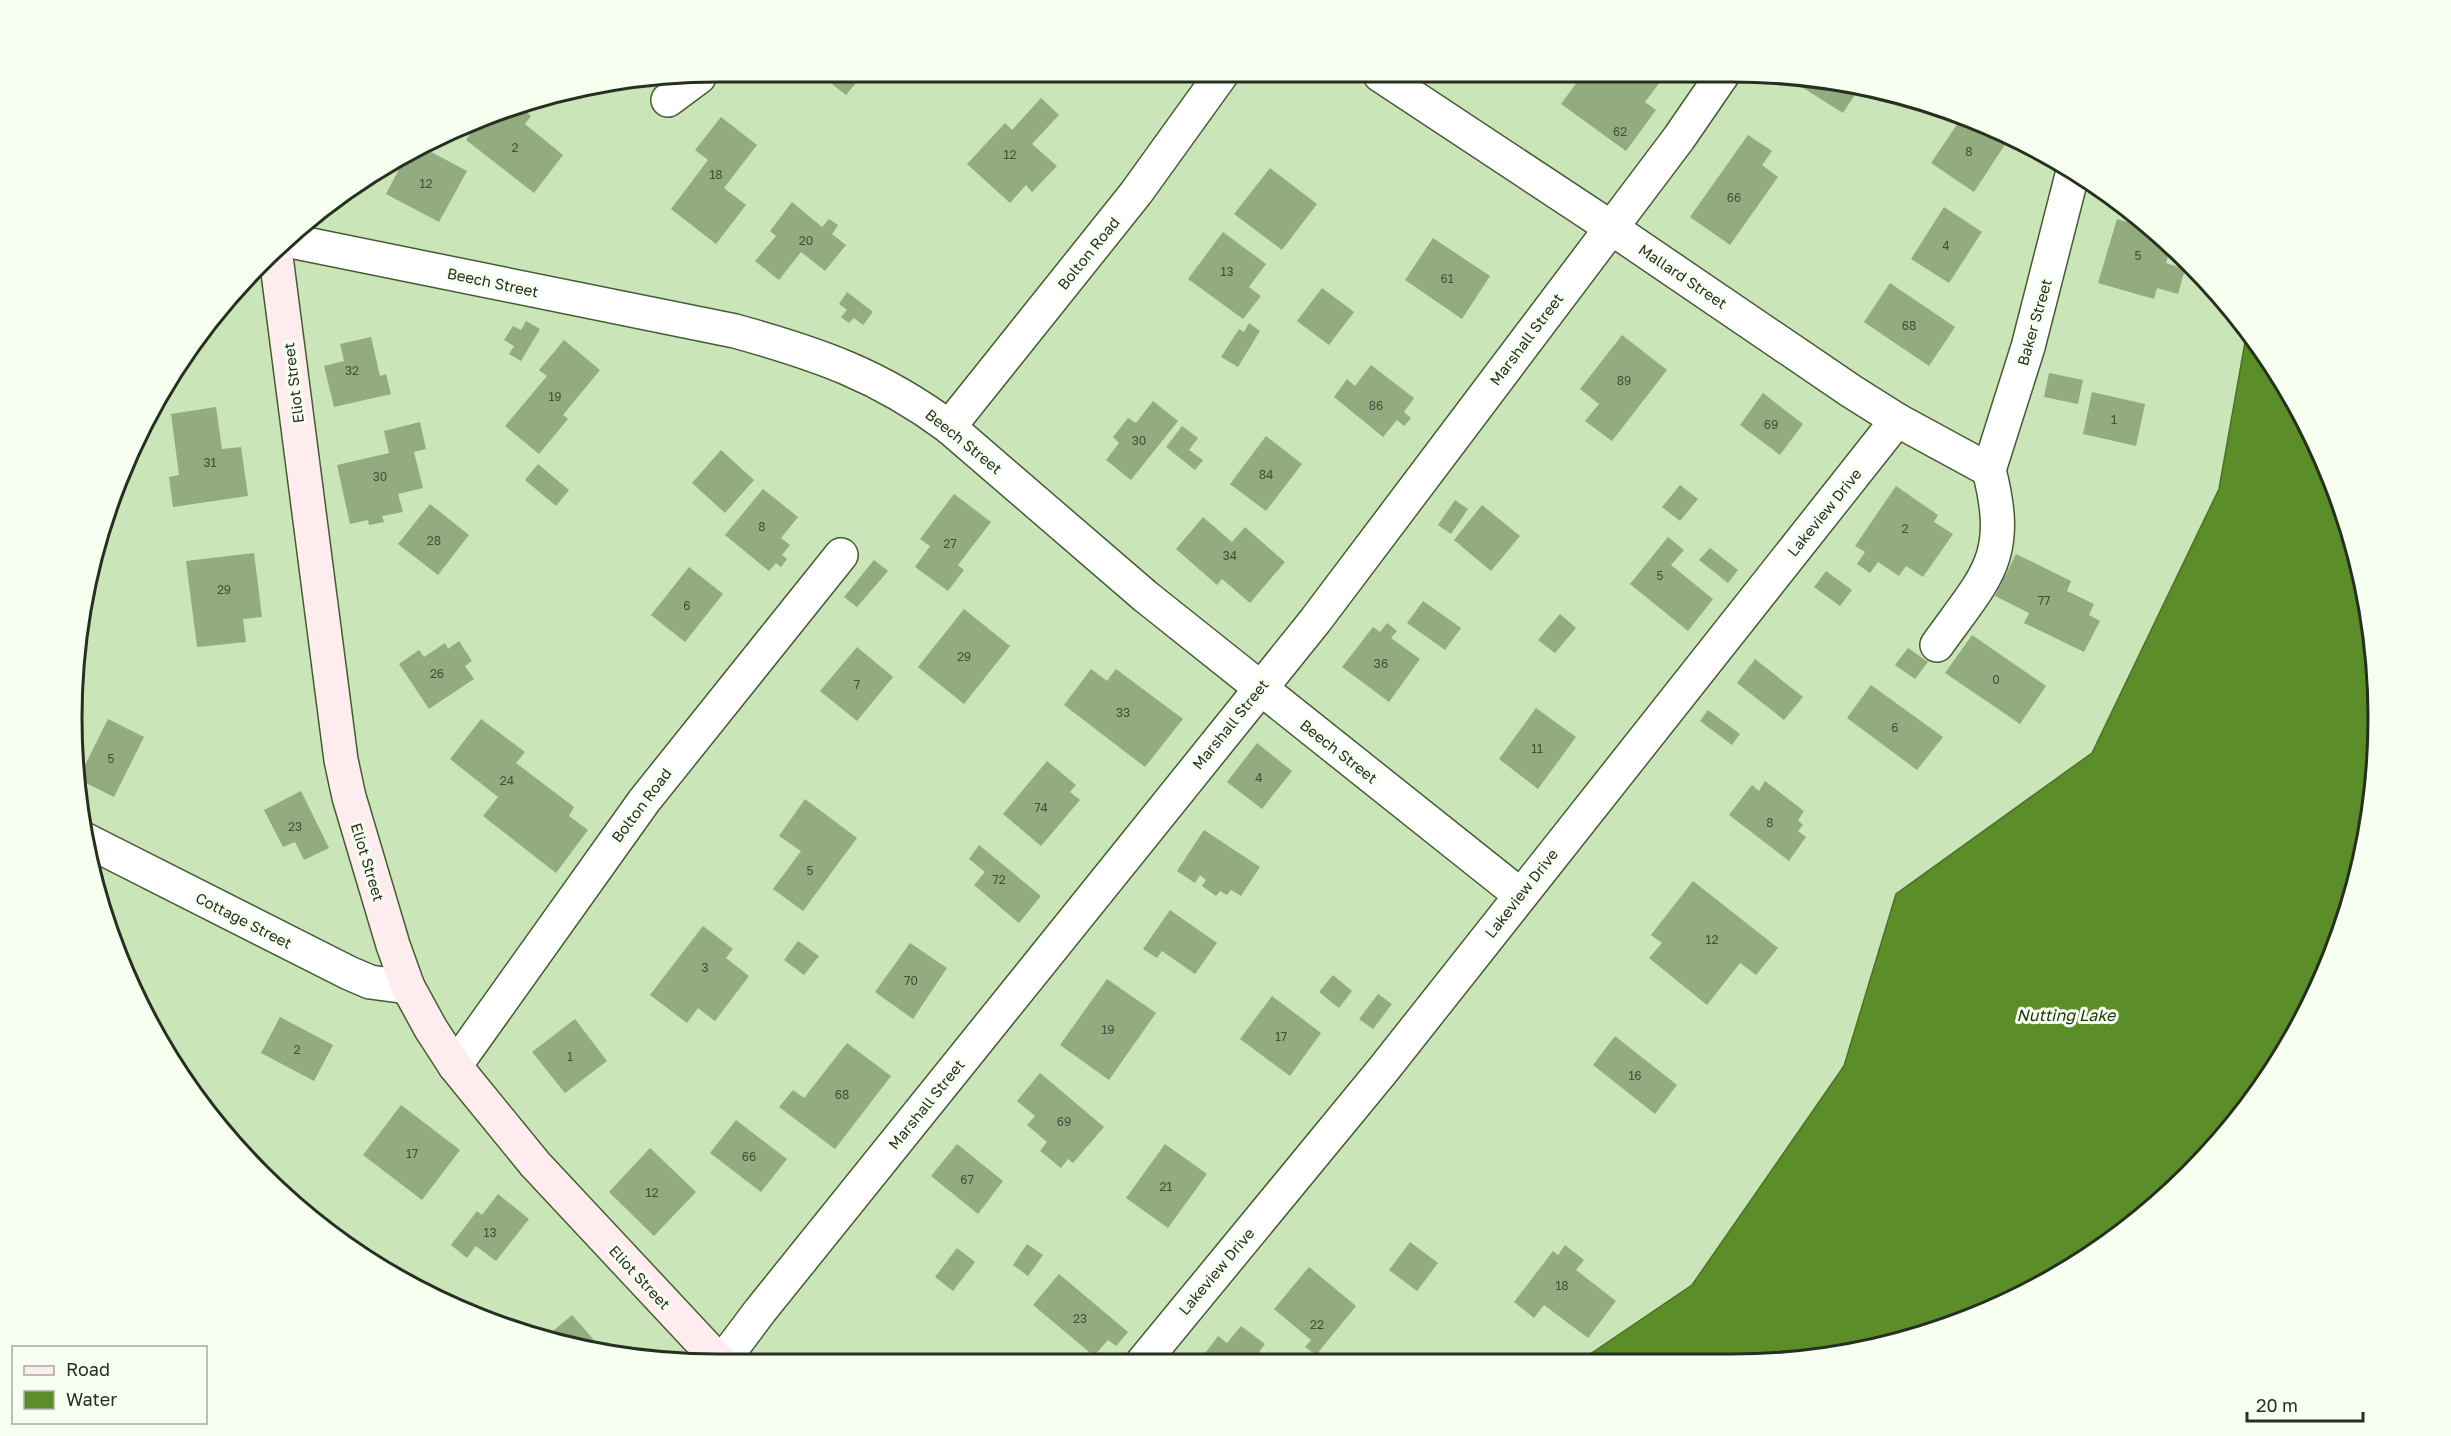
<svg xmlns="http://www.w3.org/2000/svg" width="2451" height="1436" font-family="'Golos Text',sans-serif">
<style>
.water{fill:#5b8e28;stroke:#4b7225;stroke-width:1.5}
.building{fill:#92ac80}
.lines{fill:none;stroke-linecap:round;stroke-linejoin:round}
.street-casing{stroke:#455c33;stroke-width:36}
.secondary-casing{stroke:#455c33;stroke-width:36}
.street{stroke:#fff;stroke-width:33}
.secondary{stroke:#feecee;stroke-width:33}
.labels{text-anchor:middle;dominant-baseline:central;stroke-width:6;stroke-linejoin:round;paint-order:stroke}
.number-label{font-size:12px;fill:#414f37}
.street-label{font-size:15px;fill:#26301f;stroke:#f7fff1}
.water-label{font-size:16px;font-style:italic;fill:#20350c;stroke:#f7fff1}
.rim{fill:none;stroke:#26301f;stroke-width:3}
</style>
<rect width="100%" height="100%" fill="#cae5b7"/>
<path class="water" d="M2247 331 2270 359 2330 470 2367 592 2379 718 2367 844 2330 965 2270 1077 2190 1175 2056 1277 1940 1330 1776 1363H1577L1692 1285 1844 1066 1896 894 2092 753 2219 489Z"/>
<g class="building">
<path d="M1583 74H1594L1607 83 1614 74H1666L1645 102 1656 110 1626 151 1561 104Z"/>
<path d="M1781 74 1807 80 1858 90 1843 113Z"/>
<path d="M823 77H861L846 95Z"/>
<path d="M1041 98 1059 115 1032 144 1057 166 1032 192 1026 185 1010 203 967 164 1005 123 1012 130Z"/>
<path d="M517 105 531 116 525 124 563 155 534 193 466 140 482 118Z"/>
<path d="M721 117 757 145 724 188 746 205 716 244 671 209 708 160 695 150Z"/>
<path d="M1962 117 2008 140 1974 192 1931 163Z"/>
<path d="M1748 135 1772 151 1762 165 1778 177 1730 245 1690 217Z"/>
<path d="M420 146 467 171 439 222 386 194 407 154Z"/>
<path d="M1270 168 1317 204 1282 250 1234 214Z"/>
<path d="M792 202 822 227 829 219 838 225 832 234 846 245 825 271 801 252 779 280 755 261 776 236 770 231Z"/>
<path d="M1944 207 1982 232 1949 283 1911 259Z"/>
<path d="M2117 219 2149 228 2171 246 2166 263 2185 269 2178 294 2157 288 2154 299 2098 283Z"/>
<path d="M1223 232 1266 264 1249 287 1261 296 1243 319 1188 279Z"/>
<path d="M1433 238 1490 276 1462 319 1405 280Z"/>
<path d="M1890 283 1955 327 1929 366 1864 322Z"/>
<path d="M1322 288 1354 312 1329 345 1297 321Z"/>
<path d="M847 292 873 312 863 325 854 318 849 323 841 317 847 310 839 304Z"/>
<path d="M526 321 540 329 521 361 509 354 514 346 504 340 513 326 521 330Z"/>
<path d="M1249 323 1260 331 1238 367 1221 357 1239 329 1244 332Z"/>
<path d="M1622 335 1667 370 1612 441 1585 421 1599 404 1580 389Z"/>
<path d="M371 337 380 376 386 374 391 394 334 407 324 366 344 361 340 344Z"/>
<path d="M564 340 600 370 563 415 568 419 539 454 505 426 547 376 539 370Z"/>
<path d="M1371 365 1414 398 1404 412 1411 418 1404 426 1397 420 1383 437 1334 397 1347 379 1355 386Z"/>
<path d="M2049 373 2083 380 2078 404 2044 397Z"/>
<path d="M2092 392 2145 404 2136 446 2083 434Z"/>
<path d="M1763 393 1803 424 1780 455 1740 425Z"/>
<path d="M1153 401 1178 421 1131 480 1106 460 1119 443 1113 437 1128 418 1136 423Z"/>
<path d="M216 407 222 449 241 447 248 496 173 507 169 477 179 475 171 414Z"/>
<path d="M420 422 426 449 414 452 423 488 398 494 403 512 382 516 384 522 369 525 368 520 350 524 337 465 389 453 384 431Z"/>
<path d="M1182 426 1198 438 1189 450 1203 460 1195 470 1166 447Z"/>
<path d="M1266 436 1302 464 1266 511 1230 484Z"/>
<path d="M721 450 754 480 725 513 692 483Z"/>
<path d="M538 464 569 490 556 506 525 480Z"/>
<path d="M1680 485 1698 499 1680 521 1662 507Z"/>
<path d="M1896 486 1938 515 1934 522 1953 534 1923 577 1906 566 1899 576 1878 562 1870 573 1857 564 1865 552 1855 546Z"/>
<path d="M763 489 798 517 781 538 790 545 782 555 787 559 781 567 776 563 769 571 725 535Z"/>
<path d="M954 494 991 522 958 565 964 570 948 591 915 567 930 546 920 539Z"/>
<path d="M1455 500 1468 509 1451 534 1438 525Z"/>
<path d="M430 504 469 535 438 575 398 544Z"/>
<path d="M1482 505 1520 536 1491 571 1454 540Z"/>
<path d="M1203 517 1232 542 1245 527 1285 562 1250 603 1222 579 1217 585 1176 549Z"/>
<path d="M1668 537 1684 550 1671 565 1713 599 1688 631 1630 584Z"/>
<path d="M1710 548 1738 570 1728 583 1699 560Z"/>
<path d="M254 553 262 617 243 619 246 642 197 647 186 561Z"/>
<path d="M2016 554 2071 581 2067 591 2094 604 2089 615 2100 621 2084 652 2024 623 2029 613 1995 596Z"/>
<path d="M874 560 888 571 857 607 844 597Z"/>
<path d="M689 567 723 594 685 642 651 615Z"/>
<path d="M1826 571 1852 590 1840 606 1814 587Z"/>
<path d="M1423 601 1461 628 1445 650 1407 623Z"/>
<path d="M964 609 1010 646 964 704 918 667Z"/>
<path d="M1560 614 1576 628 1555 653 1538 640Z"/>
<path d="M1387 623 1397 631 1391 638 1420 659 1389 702 1342 667 1373 627 1380 632Z"/>
<path d="M1972 635 2046 686 2020 724 1945 673Z"/>
<path d="M459 641 472 661 465 666 474 679 429 709 399 664 419 650 424 657 445 643 448 649Z"/>
<path d="M857 647 893 677 857 721 820 691Z"/>
<path d="M1908 648 1928 662 1915 679 1895 665Z"/>
<path d="M1755 659 1803 697 1784 720 1737 683Z"/>
<path d="M1091 669 1107 681 1116 669 1183 719 1145 767 1064 705Z"/>
<path d="M1871 685 1943 737 1917 770 1847 718Z"/>
<path d="M1536 708 1576 737 1538 789 1499 759Z"/>
<path d="M1708 710 1740 734 1732 745 1700 721Z"/>
<path d="M108 719 144 737 114 797 78 779Z"/>
<path d="M481 719 525 752 516 763 574 807 569 816 588 830 556 873 483 816 498 797 450 759Z"/>
<path d="M1257 743 1292 771 1262 809 1227 782Z"/>
<path d="M1047 761 1076 785 1070 792 1080 800 1041 846 1003 814Z"/>
<path d="M1765 781 1804 811 1798 820 1803 825 1798 831 1806 837 1789 861 1729 815 1752 785 1759 791Z"/>
<path d="M301 791 329 848 304 860 295 842 283 847 264 810Z"/>
<path d="M805 799 857 838 803 911 773 889 801 851 779 836Z"/>
<path d="M1204 830 1260 867 1241 896 1231 890 1227 895 1220 891 1216 896 1202 886 1206 880 1200 875 1195 883 1177 871Z"/>
<path d="M979 845 1041 896 1019 923 974 885 985 872 969 859Z"/>
<path d="M1693 881 1778 948 1756 975 1740 963 1707 1005 1649 958 1662 943 1651 935Z"/>
<path d="M1170 910 1217 943 1195 974 1162 951 1157 958 1143 949Z"/>
<path d="M703 926 733 949 726 958 749 976 715 1021 698 1008 687 1023 650 995Z"/>
<path d="M798 941 819 956 804 975 784 960Z"/>
<path d="M910 943 947 968 913 1019 875 992Z"/>
<path d="M1333 975 1352 991 1339 1008 1319 992Z"/>
<path d="M1107 979 1156 1013 1109 1080 1060 1045Z"/>
<path d="M1378 994 1392 1004 1373 1029 1359 1019Z"/>
<path d="M1272 996 1321 1033 1290 1076 1240 1039Z"/>
<path d="M280 1017 333 1045 314 1081 261 1053Z"/>
<path d="M575 1019 607 1061 565 1093 532 1052Z"/>
<path d="M1615 1036 1677 1085 1655 1114 1593 1065Z"/>
<path d="M847 1043 891 1076 835 1149 779 1107 793 1090 804 1098Z"/>
<path d="M1040 1073 1104 1127 1073 1163 1068 1159 1061 1168 1040 1151 1047 1142 1027 1125 1035 1116 1017 1101Z"/>
<path d="M401 1105 460 1150 422 1200 363 1155Z"/>
<path d="M736 1120 787 1159 761 1192 710 1153Z"/>
<path d="M957 1144 1003 1181 978 1214 931 1176Z"/>
<path d="M1165 1144 1207 1174 1168 1228 1126 1198Z"/>
<path d="M650 1148 696 1192 654 1236 609 1192Z"/>
<path d="M498 1194 529 1219 496 1261 476 1246 467 1258 451 1245 477 1211 482 1215Z"/>
<path d="M1410 1242 1438 1263 1417 1291 1389 1270Z"/>
<path d="M1027 1244 1043 1255 1028 1276 1013 1265Z"/>
<path d="M1565 1245 1584 1260 1576 1270 1616 1301 1588 1338 1544 1305 1534 1318 1514 1302 1553 1251 1558 1255Z"/>
<path d="M957 1248 975 1262 953 1291 935 1277Z"/>
<path d="M1309 1267 1356 1306 1316 1355 1305 1347 1311 1340 1274 1309Z"/>
<path d="M1059 1274 1128 1332 1116 1346 1108 1340 1094 1356 1033 1305Z"/>
<path d="M572 1315 601 1348 546 1337Z"/>
<path d="M1241 1326 1265 1344 1251 1363H1198L1218 1336 1227 1343Z"/>
</g>
<g class="lines">
<defs>
<g id="street">
<path d="M1380 75 1610 227 1851 391 1897 420 1989 470"/>
<path d="M668 100 699 77"/>
<path d="M286 240 735 331C818 354 879 375 949 427L1145 596 1519 894"/>
<path d="M949 427 1136 193 1221 75"/>
<path d="M1989 470 2028 347 2073 171"/>
<path d="M1937 645C1986 576 2012 559 1989 470"/>
<path d="M84 839 349 973 370 982 408 987"/>
<path d="M455 1066 644 801 841 555"/>
<path d="M721 1363 760 1311 1315 621 1679 138 1723 74"/>
<path d="M1142 1363 1383 1070 1897 420"/>
</g>
<path id="secondary" d="M275 249 341 760 349 797 393 945 408 987 431 1029 455 1066 535 1164 721 1363"/>
</defs>
<use href="#street" class="street-casing"/>
<use href="#secondary" class="secondary-casing"/>
<use href="#street" class="street"/>
<use href="#secondary" class="secondary"/>
</g>
<g class="labels">
<g class="number-label">
<text x="1620" y="131">62</text>
<text x="515" y="147">2</text>
<text x="1969" y="151">8</text>
<text x="1010" y="154">12</text>
<text x="716" y="174">18</text>
<text x="426" y="183">12</text>
<text x="1734" y="197">66</text>
<text x="806" y="240">20</text>
<text x="1946" y="245">4</text>
<text x="2138" y="255">5</text>
<text x="1227" y="271">13</text>
<text x="1447" y="278">61</text>
<text x="1909" y="325">68</text>
<text x="352" y="370">32</text>
<text x="1624" y="380">89</text>
<text x="555" y="396">19</text>
<text x="1376" y="405">86</text>
<text x="2114" y="419">1</text>
<text x="1771" y="424">69</text>
<text x="1139" y="440">30</text>
<text x="210" y="462">31</text>
<text x="1266" y="474">84</text>
<text x="380" y="476">30</text>
<text x="762" y="526">8</text>
<text x="1905" y="528">2</text>
<text x="434" y="540">28</text>
<text x="950" y="543">27</text>
<text x="1230" y="555">34</text>
<text x="1660" y="575">5</text>
<text x="224" y="589">29</text>
<text x="2044" y="600">77</text>
<text x="687" y="605">6</text>
<text x="964" y="656">29</text>
<text x="1381" y="663">36</text>
<text x="437" y="673">26</text>
<text x="1996" y="679">0</text>
<text x="857" y="684">7</text>
<text x="1123" y="712">33</text>
<text x="1895" y="727">6</text>
<text x="1537" y="748">11</text>
<text x="111" y="758">5</text>
<text x="1259" y="777">4</text>
<text x="507" y="780">24</text>
<text x="1041" y="807">74</text>
<text x="1770" y="822">8</text>
<text x="295" y="826">23</text>
<text x="810" y="870">5</text>
<text x="999" y="879">72</text>
<text x="1712" y="939">12</text>
<text x="705" y="967">3</text>
<text x="911" y="980">70</text>
<text x="1108" y="1029">19</text>
<text x="1281" y="1036">17</text>
<text x="297" y="1049">2</text>
<text x="570" y="1056">1</text>
<text x="1635" y="1075">16</text>
<text x="842" y="1094">68</text>
<text x="1064" y="1121">69</text>
<text x="412" y="1153">17</text>
<text x="749" y="1156">66</text>
<text x="967" y="1179">67</text>
<text x="1166" y="1186">21</text>
<text x="652" y="1192">12</text>
<text x="490" y="1232">13</text>
<text x="1562" y="1285">18</text>
<text x="1080" y="1318">23</text>
<text x="1317" y="1324">22</text>
</g>
<g class="street-label">
<text transform="translate(1088 253) rotate(-51)">Bolton Road</text>
<text transform="translate(1683 276) rotate(34)">Mallard Street</text>
<text transform="translate(493 282) rotate(12)">Beech Street</text>
<text transform="translate(2034 322) rotate(-74)">Baker Street</text>
<text transform="translate(1526 339) rotate(-53)">Marshall Street</text>
<text transform="translate(293 383) rotate(-97)">Eliot Street</text>
<text transform="translate(964 441) rotate(39)">Beech Street</text>
<text transform="translate(1824 512) rotate(-51)">Lakeview Drive</text>
<text transform="translate(1230 724) rotate(-51)">Marshall Street</text>
<text transform="translate(1339 751) rotate(38)">Beech Street</text>
<text transform="translate(641 805) rotate(-53)">Bolton Road</text>
<text transform="translate(368 862) rotate(73)">Eliot Street</text>
<text transform="translate(1521 893) rotate(-52)">Lakeview Drive</text>
<text transform="translate(244 920) rotate(27)">Cottage Street</text>
<text transform="translate(926 1104) rotate(-51)">Marshall Street</text>
<text transform="translate(1216 1271) rotate(-50)">Lakeview Drive</text>
<text transform="translate(640 1277) rotate(47)">Eliot Street</text>
</g>
<g class="water-label">
<text x="2066" y="1015">Nutting Lake</text>
</g>
</g>
<path d="M0 0H2451V1436H0ZM718 82H1732A636 636 0 0 1 2368 718V718A636 636 0 0 1 1732 1354H718A636 636 0 0 1 82 718V718A636 636 0 0 1 718 82Z" fill="#f7fff1" fill-rule="evenodd"/>
<path class="rim" d="M718 82H1732A636 636 0 0 1 2368 718V718A636 636 0 0 1 1732 1354H718A636 636 0 0 1 82 718V718A636 636 0 0 1 718 82Z"/>
<rect x="12" y="1346" width="195" height="78" fill="#f7fff1" stroke="#a3ac9d" stroke-width="1.5"/>
<rect x="24" y="1366" width="30" height="9" fill="#feecee" stroke="#a3ac9d" stroke-width="1.5"/>
<text x="66" y="1376" font-size="18" fill="#26301f">Road</text>
<rect x="24" y="1391" width="30" height="18" fill="#5b8e28" stroke="#a3ac9d" stroke-width="1.5"/>
<text x="66" y="1406" font-size="18" fill="#26301f">Water</text>
<path d="M2247 1412v9h116v-9" fill="none" stroke="#26301f" stroke-width="3"/>
<text x="2256" y="1412" font-size="18" fill="#26301f" stroke="#f7fff1" stroke-width="4.5" paint-order="stroke">20 m</text>
</svg>
